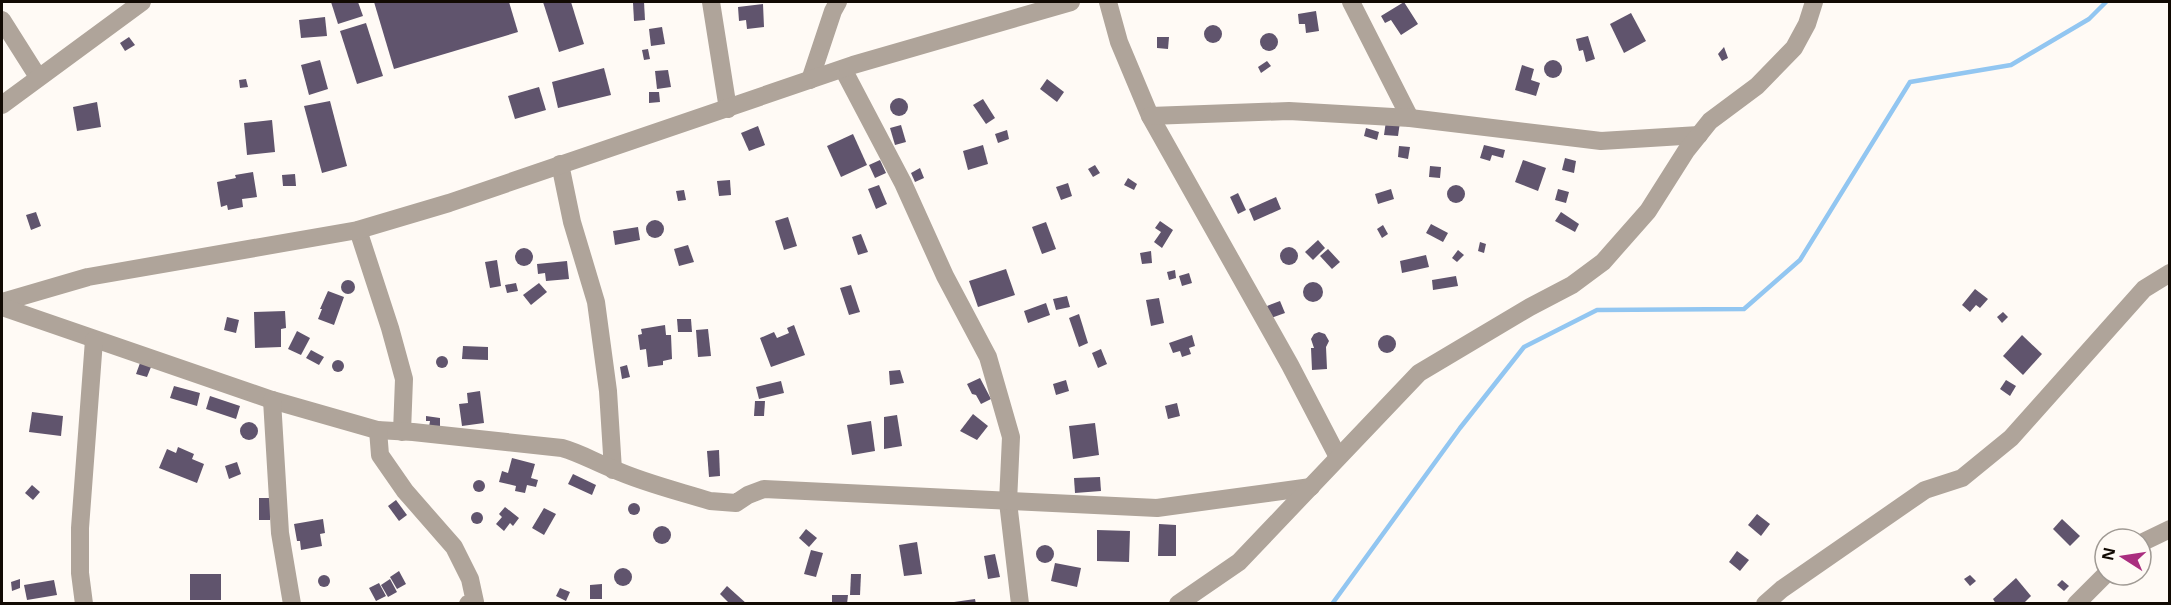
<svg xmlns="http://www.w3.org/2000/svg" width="2171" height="605" font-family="'Noto Sans',sans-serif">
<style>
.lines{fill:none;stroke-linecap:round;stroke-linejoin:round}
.stream{stroke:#92c6f1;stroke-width:4.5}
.building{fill:#60546d}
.minor{stroke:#afa49a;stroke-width:18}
</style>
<rect width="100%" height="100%" fill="#fffaf5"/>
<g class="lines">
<path class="stream" d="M1332 604 1460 428 1524 347 1597 310 1744 309 1800 260 1910 82 2011 65 2089 19 2106 2"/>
</g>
<g class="building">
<path d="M331 2H358L363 16 338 24Z"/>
<path d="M374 2H509L518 32 394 69Z"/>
<path d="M543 2H571L584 44 559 52Z"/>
<path d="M644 2 645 20 634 21 633 3Z"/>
<path d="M1404 2 1418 24 1401 35 1391 20 1385 23 1381 16Z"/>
<path d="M763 4 764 27 747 29 746 20 739 21 738 7Z"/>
<path d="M1316 11 1319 31 1306 33 1305 24H1299L1298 14Z"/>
<path d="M1631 13 1646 41 1624 53 1610 24Z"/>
<path d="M325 17 327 36 301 38 299 20Z"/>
<path d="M366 23 383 76 357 84 340 31Z"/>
<circle cx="1213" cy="34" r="9"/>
<path d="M662 27 665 44 651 46 649 29Z"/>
<circle cx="1269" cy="42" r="9"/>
<path d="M1588 36 1595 59 1586 62 1583 50 1579 51 1576 39Z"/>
<path d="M129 37 135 45 125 51 120 43Z"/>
<path d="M1157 37H1169L1168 49 1157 48Z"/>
<path d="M1724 47 1728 58 1722 61 1718 54Z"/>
<path d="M648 49 650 59 644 60 642 50Z"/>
<path d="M320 60 328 89 309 95 301 65Z"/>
<circle cx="1553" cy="69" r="9"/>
<path d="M1267 61 1271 66 1261 73 1258 67Z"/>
<path d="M1522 65 1534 69 1531 80 1540 83 1536 96 1515 90Z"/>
<path d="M604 68 611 95 558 108 552 82Z"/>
<path d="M668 70 671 87 657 89 655 71Z"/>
<path d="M246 79 248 87 240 88 239 80Z"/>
<path d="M1047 79 1064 92 1057 102 1040 89Z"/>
<path d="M539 87 546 110 515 119 508 96Z"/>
<path d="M649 92H659L660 102 649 103Z"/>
<circle cx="899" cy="107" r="9"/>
<path d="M983 99 995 118 986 124 973 105Z"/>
<path d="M330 101 347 166 322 173 304 106Z"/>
<path d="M97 102 101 127 77 131 73 107Z"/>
<path d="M272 120 275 152 247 155 244 123Z"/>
<path d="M1386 121 1400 122 1398 136 1384 135Z"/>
<path d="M901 125 906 142 895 145 890 128Z"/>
<path d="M758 126 765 145 749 151 741 133Z"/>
<path d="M1366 128 1379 132 1377 140 1364 136Z"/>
<path d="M1007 130 1009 139 998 143 995 134Z"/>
<path d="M853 134 867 165 841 177 827 146Z"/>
<path d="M983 145 988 164 968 170 963 151Z"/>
<path d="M1484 145 1505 150 1503 158 1492 155 1490 161 1480 158Z"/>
<path d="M1399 146 1410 147 1408 159 1398 157Z"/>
<path d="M1565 158 1576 161 1574 173 1562 170Z"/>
<path d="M880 160 886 173 875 178 869 165Z"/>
<path d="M1523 160 1546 168 1538 191 1515 182Z"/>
<path d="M1095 165 1100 173 1093 177 1088 169Z"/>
<path d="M1430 166 1441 167 1440 178 1429 177Z"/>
<path d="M920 168 924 178 915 182 911 173Z"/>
<path d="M253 172 257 197 242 199 243 207 228 210 227 205 221 207 217 182 236 178 235 175Z"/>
<path d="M295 174 296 186H283L282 175Z"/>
<path d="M1128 178 1137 184 1134 190 1124 185Z"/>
<path d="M730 180 731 195 719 196 717 181Z"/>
<path d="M1068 183 1072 196 1061 200 1056 187Z"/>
<path d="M879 185 887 204 876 209 868 189Z"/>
<circle cx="1456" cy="194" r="9"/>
<path d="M1391 189 1394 199 1378 204 1375 194Z"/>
<path d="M1558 189 1569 192 1566 203 1555 200Z"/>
<path d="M684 190 686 200 678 201 676 191Z"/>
<path d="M1238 193 1246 210 1238 214 1230 197Z"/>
<path d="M1276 197 1281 209 1254 221 1249 209Z"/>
<path d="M36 212 41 226 31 230 26 215Z"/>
<path d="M1561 212 1579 224 1575 232 1555 221Z"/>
<path d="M788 217 797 246 784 250 775 221Z"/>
<circle cx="655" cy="229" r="9"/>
<path d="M1160 221 1173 230 1162 248 1154 242 1161 232 1155 228Z"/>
<path d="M1046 222 1056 249 1042 254 1032 227Z"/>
<path d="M1431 224 1448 233 1443 242 1426 233Z"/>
<path d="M1383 225 1388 234 1382 238 1377 229Z"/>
<path d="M638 227 640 240 615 245 613 231Z"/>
<path d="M861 234 868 252 858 255 852 237Z"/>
<path d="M1318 240 1325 248 1313 260 1305 252Z"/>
<path d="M1480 242 1486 244 1484 253 1478 251Z"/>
<path d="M688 245 694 262 679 266 674 249Z"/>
<circle cx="1289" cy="256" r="9"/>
<circle cx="524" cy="257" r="9"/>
<path d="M1328 249 1340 262 1332 269 1320 256Z"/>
<path d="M1458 250 1464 255 1457 262 1452 258Z"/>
<path d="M1151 251 1152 263 1142 264 1140 253Z"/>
<path d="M1426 255 1429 267 1402 273 1400 261Z"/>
<path d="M497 260 501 286 490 288 485 262Z"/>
<path d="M567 261 569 279 546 281 545 273 538 274 537 264Z"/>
<path d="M1006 269 1015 295 978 307 969 281Z"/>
<path d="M1175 270 1176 278 1169 280 1167 272Z"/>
<path d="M1189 273 1192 283 1182 286 1179 276Z"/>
<path d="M1456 276 1458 286 1433 290 1432 280Z"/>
<circle cx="348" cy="287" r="7"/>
<circle cx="1313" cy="292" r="10"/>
<path d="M516 283 518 291 507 293 505 285Z"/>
<path d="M539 283 547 292 531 305 523 295Z"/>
<path d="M851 285 860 312 849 315 840 288Z"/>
<path d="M1975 289 1988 299 1980 308 1976 305 1970 312 1962 305Z"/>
<path d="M328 291 344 297 334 325 318 319 322 309H320Z"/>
<path d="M1067 296 1070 307 1056 310 1053 299Z"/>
<path d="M1159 298 1164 323 1151 326 1146 300Z"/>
<path d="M1280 301 1285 313 1271 318 1267 306Z"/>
<path d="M1046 303 1050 315 1028 323 1024 311Z"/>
<path d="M285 311 286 328 281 329V347L255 348 254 312Z"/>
<path d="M2003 312 2008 317 2002 323 1997 317Z"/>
<path d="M1079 314 1088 343 1079 347 1069 318Z"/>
<path d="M227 317 239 320 236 333 224 330Z"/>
<path d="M677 319H691L692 332H678Z"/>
<path d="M665 325 666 335H671L672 359 663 361V365L648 367 646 349 640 350 638 335 642 334 641 329Z"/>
<path d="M794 325 805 355 771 367 760 338 774 332 777 338 789 333 787 328Z"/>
<path d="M708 329 711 356 698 357 696 330Z"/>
<path d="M297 331 310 338 301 355 288 349Z"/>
<path d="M1319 332 1325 334 1329 341 1326 347 1327 369 1312 370 1311 348H1314L1311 339 1314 334Z"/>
<path d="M1192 335 1195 346 1189 348 1191 354 1182 357 1180 351 1173 353 1169 343Z"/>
<path d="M2022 335 2042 354 2023 375 2003 356Z"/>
<circle cx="1387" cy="344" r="9"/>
<path d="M463 346 488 347V360L462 359Z"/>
<path d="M1101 349 1107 364 1098 368 1092 353Z"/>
<path d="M311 350 324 357 319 365 306 358Z"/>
<circle cx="442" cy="362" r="6"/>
<circle cx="338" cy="366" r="6"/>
<path d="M140 363 151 367 147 377 136 374Z"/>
<path d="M627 365 630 377 622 379 620 367Z"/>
<path d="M900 370 904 383 890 385 889 371Z"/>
<path d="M980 378 991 399 981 404 976 395 972 394 967 384Z"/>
<path d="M1066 380 1069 391 1056 395 1053 384Z"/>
<path d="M2006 380 2016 386 2010 396 2000 389Z"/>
<path d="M781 381 784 393 759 399 756 387Z"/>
<path d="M174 386 200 393 197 406 170 398Z"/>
<path d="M480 391 484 423 462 426 459 404 468 403 467 393Z"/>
<path d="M210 396 240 406 236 419 206 409Z"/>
<path d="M755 401H765L764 416H754Z"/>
<path d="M1177 403 1180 416 1168 419 1165 406Z"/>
<path d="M32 412 63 416 61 436 29 432Z"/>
<path d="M973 414 988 426 977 440 960 431Z"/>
<path d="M897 415 902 446 884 449V417Z"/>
<path d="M426 416 440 418V428L429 427 430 421H426Z"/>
<path d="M871 421 875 451 852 455 847 425Z"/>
<circle cx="249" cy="431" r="9"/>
<path d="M1095 423 1099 455 1073 459 1069 426Z"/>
<path d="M178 447 194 454 192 459 204 464 197 483 159 468 167 449 176 453Z"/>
<path d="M719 450 720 476 709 477 707 451Z"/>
<path d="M512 458 535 464 531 478 538 480 536 487 527 485 525 493 515 491 516 486 499 482 502 471 508 473Z"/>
<path d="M237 462 241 474 229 479 225 466Z"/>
<path d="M573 474 596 485 592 495 568 484Z"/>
<path d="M1100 477 1101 491 1075 493 1074 478Z"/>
<circle cx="479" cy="486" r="6"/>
<path d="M32 485 40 492 33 500 25 493Z"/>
<rect x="259" y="498" width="11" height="22"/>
<path d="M396 500 407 515 399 521 388 506Z"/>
<circle cx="634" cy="509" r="6"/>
<path d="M505 507 519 518 513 526 510 523 504 531 496 524 502 517 499 514Z"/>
<path d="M544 508 556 514 544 535 532 528Z"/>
<circle cx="477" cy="518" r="6"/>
<path d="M1757 514 1770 524 1761 536 1748 525Z"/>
<path d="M323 519 325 533 320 534 322 546 301 550 300 541H297L294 524Z"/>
<path d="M2062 519 2080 536 2070 546 2053 529Z"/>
<path d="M1159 524 1176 525V556H1158Z"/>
<circle cx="662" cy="535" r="9"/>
<path d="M806 529 817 538 809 547 799 538Z"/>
<path d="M1097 530 1130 531 1129 562 1097 561Z"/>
<path d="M917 542 922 574 904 576 899 545Z"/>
<circle cx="1045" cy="554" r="9"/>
<path d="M811 550 823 553 816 577 804 574Z"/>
<path d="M1737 551 1749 560 1740 571 1729 562Z"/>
<path d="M995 554 1000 577 988 579 984 556Z"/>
<path d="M1055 563 1081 568 1077 587 1051 581Z"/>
<circle cx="623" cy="577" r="9"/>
<path d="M399 571 406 584 397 589 390 577Z"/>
<rect x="190" y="574" width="31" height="26"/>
<path d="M851 574H861L860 595H850Z"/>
<circle cx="324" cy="581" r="6"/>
<path d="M1970 575 1976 581 1970 586 1964 579Z"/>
<path d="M2016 578 2031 596 2023 604H1996L1993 599Z"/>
<path d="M20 579V588L12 591 11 582Z"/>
<path d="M390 579 397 592 388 597 381 585Z"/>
<path d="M54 580 57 595 27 600 24 585Z"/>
<path d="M2062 580 2069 586 2064 591 2057 585Z"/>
<path d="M379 583 386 596 376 601 369 588Z"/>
<path d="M602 584V599H590V585Z"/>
<path d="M727 586 747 604H730L720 594Z"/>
<path d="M560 588 570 592 566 601 556 596Z"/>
<path d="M832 595H848L847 604H832Z"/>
<path d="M975 599 976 604H954V602Z"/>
</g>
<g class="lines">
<g class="minor">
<path d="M711 2 728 109"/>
<path d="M1108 2 1119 42 1150 116 1290 365 1338 457"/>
<path d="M1351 2 1410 118"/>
<path d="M2 20 38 77"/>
<path d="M843 69 903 183 945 276 988 357 1011 437 1008 502 1020 604"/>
<path d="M810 80 833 11 838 2"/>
<path d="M2 105 142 2"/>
<path d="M1150 116 1289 111 1410 118 1601 141 1699 135"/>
<path d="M560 164 572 222 596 302 608 391 613 470"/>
<path d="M358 230 390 328 404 379 402 432"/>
<path d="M2 302 88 277 358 230 449 203 853 65 1071 2"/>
<path d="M2 307 272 400 377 430 413 432 562 448C580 453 595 462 613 469 644 483 678 491 710 501L736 503 748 495 764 489 1157 508 1311 487"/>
<path d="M272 400 280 533 292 604"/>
<path d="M378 430 380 455 405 491 454 547 470 579 475 602 468 604"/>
<path d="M2141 543 2170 529"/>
<path d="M84 604 80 573V528L94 340"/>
<path d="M1178 604 1239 562 1419 373 1530 307 1572 285 1603 262 1648 211 1686 151 1710 121 1757 86 1794 48 1807 24 1814 2"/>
<path d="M1765 604 1782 589 1925 490 1962 478 2011 438 2144 289 2170 273"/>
<path d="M2076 604 2105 575"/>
</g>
</g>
<rect width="2171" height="605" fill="none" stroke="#120a03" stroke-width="6"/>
<g transform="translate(2123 557) rotate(282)"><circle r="28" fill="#fffaf5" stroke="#a09a94" stroke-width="1.5"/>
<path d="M0-4.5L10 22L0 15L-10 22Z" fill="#aa2e7f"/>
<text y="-9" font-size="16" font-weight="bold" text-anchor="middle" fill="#120a03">N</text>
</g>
</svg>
